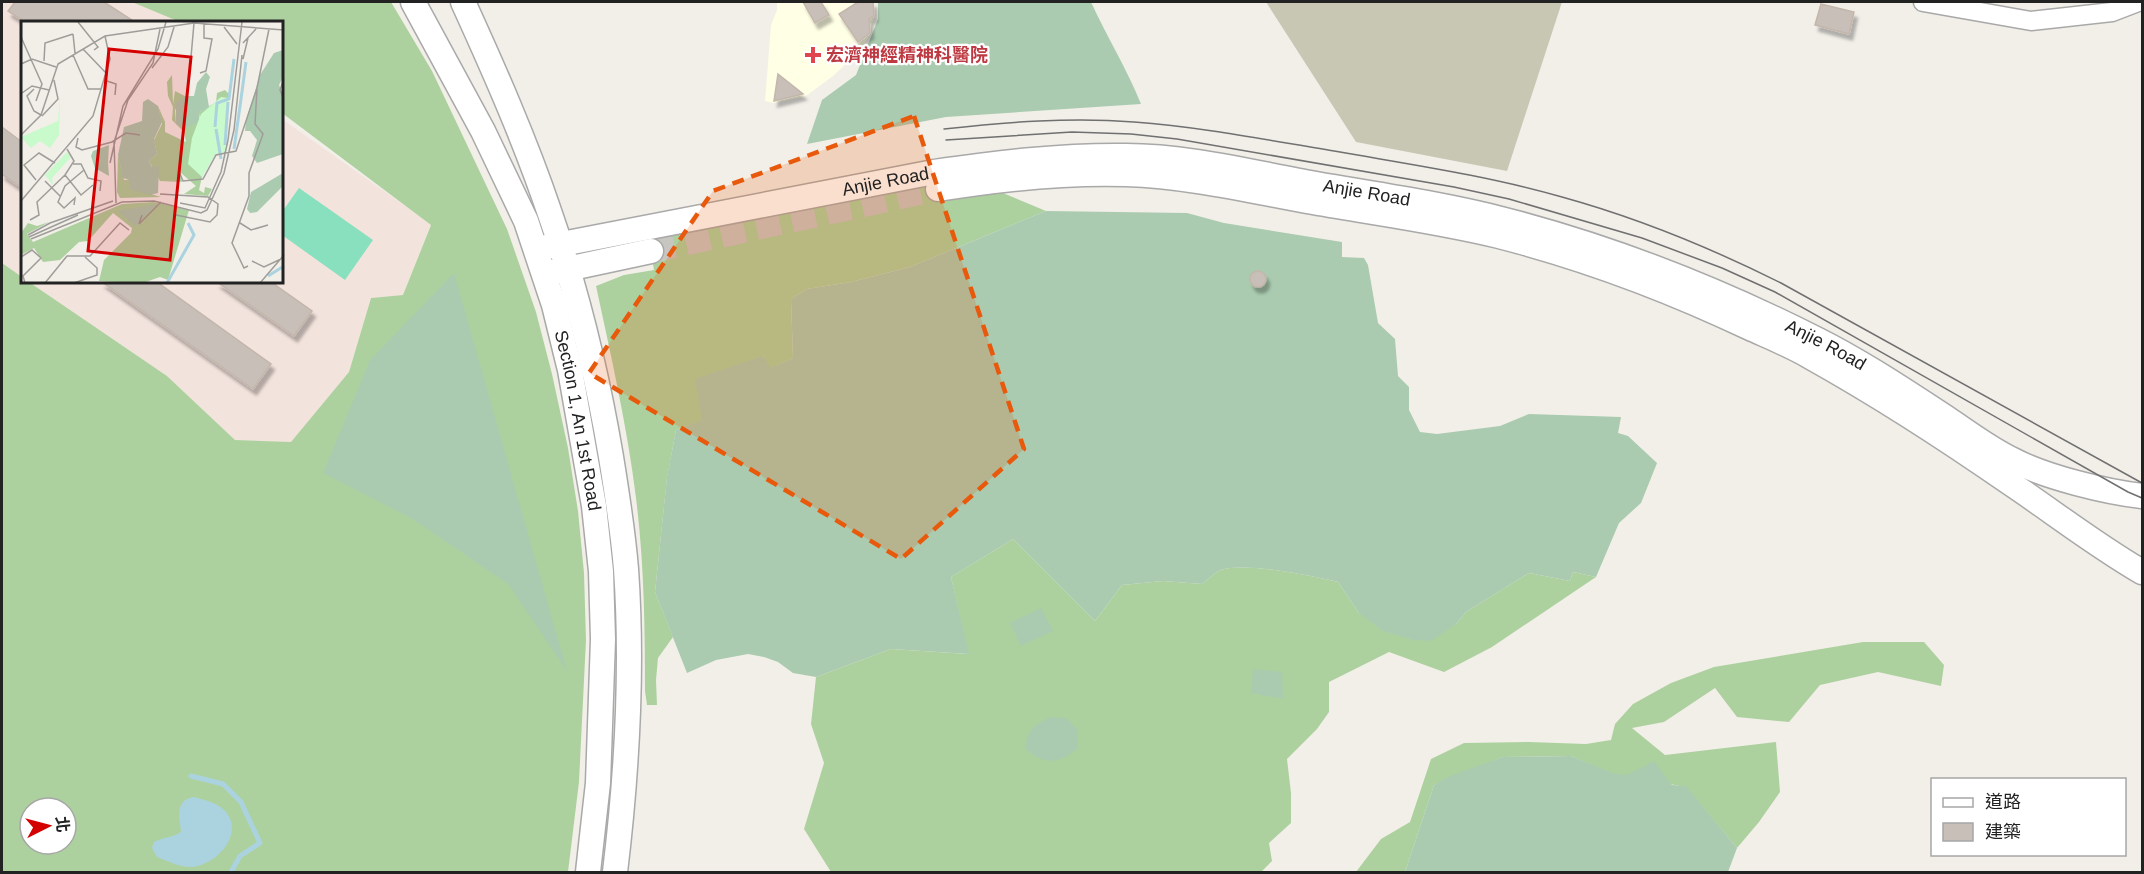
<svg xmlns="http://www.w3.org/2000/svg" width="2144" height="874" font-family="Helvetica,'Noto Sans TC',sans-serif">
<style>
.education{fill:#ffffe5}
.military{fill:#f3e3dd}
.construction{fill:#c7c7b4}
.forest{fill:#add19e;fill-rule:evenodd}
.cemetery{fill:#aacbaf}
.pitch{fill:#88e0be}
.water{fill:#aad3df}
.lines{fill:none;stroke-linecap:round;stroke-linejoin:round}
.stream{stroke:#aad3df;stroke-width:5}
.building{fill:#c7bfb8;stroke:#c4b6ab;stroke-width:1.5;filter:url(#shadow)}
.tertiary-tunnel{stroke:#c8c6c1;stroke-width:24;stroke-dasharray:24 12;stroke-linecap:butt}
.minor-casing{stroke:#a9a9a9;stroke-width:21}
.tertiary-casing{stroke:#a9a9a9;stroke-width:27}
.minor{stroke:#fff;stroke-width:18}
.tertiary{stroke:#fff;stroke-width:24}
.tram{stroke:#707070;stroke-width:1.5}
.marked{fill:#e8590c;fill-opacity:0.2;stroke:#e8590c;stroke-width:4.5;stroke-dasharray:12 8;stroke-linejoin:round}
.health-dot{fill:#e0444e;stroke:#fff;stroke-width:2}
.labels{text-anchor:middle;dominant-baseline:central;stroke-width:4.5;stroke-linejoin:round;paint-order:stroke}
.health-label{font-size:18px;font-weight:bold;fill:#be3a42;stroke:#fff;text-anchor:start}
.street-label{font-size:18px;fill:#222;stroke:#fff}
.inset-river{fill:none;stroke:#aad3df;stroke-width:3}
.inset-road{fill:none;stroke:#9f9d99;stroke-width:1.5}
.view{fill:#d40000;fill-opacity:0.15;stroke:#d40000;stroke-width:3}
.inset-edge{fill:none;stroke:#222;stroke-width:3}
</style>
<defs>
<filter id="shadow"><feDropShadow dx="3.5" dy="6" stdDeviation="1.5" flood-color="#0004"/></filter>
</defs>
<rect width="100%" height="100%" fill="#f2efe9"/>
<path class="education" d="M777 2H873L874 16 870 33 863 48 833 76 806 96 774 103 765 101 771 25 777 10Z"/>
<g class="military">
<path d="M2 2H238L241 22H22V277L2 263Z"/>
<path d="M282 119 431 224 403 295 371 298 349 372 291 443 235 440 167 376 29 282H282Z"/>
</g>
<path class="construction" d="M1266 2H1562L1507 171 1356 142Z"/>
<g class="forest">
<path d="M132 2H391L432 71 507 229 536 312 552 374 568 448 578 511 584 573 586 640 579 782 568 872H2V263L22 277V282H29L167 376 235 440 291 442 349 372 371 298 403 295 431 225 282 113V22H180ZM30 808H66V844H30Z"/>
<path d="M936 178 998 191 1046 211 910 267 851 282 807 289 791 299 793 358 770 369 763 356 702 421 676 430 667 478 655 592 673 637 658 658 656 680 657 705H647L645 691C645 626 644 562 636 498 627 426 611 356 596 286L624 275 654 270 649 239Z"/>
<path d="M1013 539 1095 621 1122 585 1163 581 1202 584C1208 580 1215 572 1221 570 1245 562 1313 576 1338 582L1359 613 1456 624 1466 612 1529 573 1570 581 1573 572 1596 577 1492 647 1444 672 1389 652 1329 682V712L1317 729 1287 759 1291 793V823L1269 843 1272 861 1261 872H831L804 829 824 763 811 724 816 677 891 649 968 654 951 577Z"/>
<path d="M1863 642H1924L1944 665 1941 686 1878 672 1820 685 1789 722 1737 717 1715 688 1664 722 1632 728 1665 755 1776 742 1780 792 1759 822 1737 848 1686 787 1612 774 1571 756 1503 757 1434 785 1405 872H1356L1381 839 1410 822 1431 759 1464 743 1529 742 1586 744 1611 740 1615 724 1633 704 1671 683 1714 667Z"/>
</g>
<g class="cemetery">
<path d="M878 2H1091C1107 37 1127 69 1141 104L946 117 807 144 822 100 856 75 878 19Z"/>
<path d="M1046 211 1187 213 1224 223 1342 242V257L1364 258 1368 265 1378 323 1395 339 1398 376 1409 387V410L1420 432 1437 434 1500 426 1529 414 1621 417 1618 433 1628 436 1657 463 1641 503 1619 523 1596 577 1573 572 1570 581 1529 573 1466 612 1456 624 1431 641 1414 640 1383 631 1359 613 1338 582C1313 576 1245 562 1221 570 1215 572 1208 580 1202 584L1163 581 1122 585 1095 621 1013 539 951 577 969 654 891 649 816 677 793 673 778 662 764 657 748 654 716 660 687 673 655 592 667 477 676 430 702 420 695 379 763 356 771 368 793 358 791 299 807 289 851 282 910 267Z"/>
<path d="M454 273 567 671 508 584 411 518 323 473 370 360Z"/>
<path d="M1041 608 1053 631 1021 646 1010 623Z"/>
<path d="M1253 669 1282 672 1283 699 1251 693Z"/>
<path d="M1050 717 1066 718 1078 730V747C1062 765 1042 765 1025 748 1028 729 1033 726 1050 717Z"/>
<path d="M1571 756 1612 773 1627 775 1654 761 1672 785 1686 786 1737 848 1728 872H1405L1434 785 1450 776 1503 757Z"/>
</g>
<path class="pitch" d="M299 188 373 240 345 280 282 235V212Z"/>
<path class="water" d="M194 797C204 800 216 802 224 810 246 832 218 864 193 867 181 868 168 861 157 857L152 848 154 842C163 837 172 838 181 832 180 817 174 800 194 797Z"/>
<g class="lines">
<path class="stream" d="M191 776 223 784 241 802 260 843 240 856 231 872"/>
</g>
<g class="building">
<path d="M15 2H104L135 22H25L8 11Z"/>
<path d="M803 2H821L829 15 815 23Z"/>
<path d="M858 2H873L874 16 869 19 870 33 858 42 839 14Z"/>
<path d="M1821 4 1854 12 1849 34 1815 25Z"/>
<path d="M778 74 803 94 774 101Z"/>
<path d="M2 127 22 142V188L2 174Z"/>
<circle cx="1258" cy="279" r="8"/>
<path d="M102 282H157L271 364 253 389Z"/>
<path d="M217 282H271L312 311 294 336Z"/>
</g>
<g class="lines">
<path class="tertiary-tunnel" d="M651 251 938 189"/>
<defs>
<path id="minor" d="M1923 2 2031 21 2112 12 2138 2"/>
<g id="tertiary">
<path id="s1" d="M413 2 483 131 526 221 554 305 570 370 594 506 601 571 603 639 598 783 588 872"/>
<path d="M463 2C494 70 525 140 549 211 577 291 597 374 611 457 617 494 623 532 626 569 633 669 627 773 615 872"/>
<path d="M938 189C1000 179 1063 172 1126 174 1189 176 1252 191 1313 202 1375 213 1438 221 1499 236 1585 258 1670 290 1750 328 1770 337 1790 345 1809 356 1879 395 1947 439 2013 485 2056 514 2097 546 2142 572"/>
<path id="s2" d="M536 249 934 172C998 163 1061 155 1126 156 1189 156 1254 173 1316 184 1379 195 1443 204 1505 220 1613 248 1717 289 1816 339 1862 362 1905 391 1948 419 1969 433 1990 449 2013 460 2045 477 2106 492 2142 496"/>
<path d="M553 272 651 251"/>
</g>
</defs>
<use href="#minor" class="minor-casing"/>
<use href="#tertiary" class="tertiary-casing"/>
<use href="#minor" class="minor"/>
<use href="#tertiary" class="tertiary"/>
<g class="tram">
<path d="M944 129C1007 122 1071 117 1134 122 1203 127 1272 141 1340 152 1414 165 1489 176 1562 197 1638 218 1711 248 1781 283L2142 483"/>
<path d="M946 140 1072 132 1131 134 1177 139 1454 187 1509 199 1642 238 1722 268 1775 292 2128 492 2142 498"/>
</g>
</g>
<path class="marked" d="M914 116 1024 449 901 559 589 373 713 191Z"/>
<path class="health-dot" d="M810 46h6v6h6v6h-6v6h-6v-6h-6v-6h6z"/>
<g class="labels">
<g class="health-label">
<text x="826" y="55">宏濟神經精神科醫院</text>
</g>
<g class="street-label">
<text stroke="none"><textPath href="#s2" startOffset="356">Anjie Road</textPath></text>
<text stroke="none"><textPath href="#s2" startOffset="842">Anjie Road</textPath></text>
<text stroke="none"><textPath href="#s2" startOffset="1328">Anjie Road</textPath></text>
<text stroke="none"><textPath href="#s1" startOffset="453">Section 1, An 1st Road</textPath></text>
</g>
</g>
<g transform="translate(21 21)">
<rect width="262" height="262" fill="#f2efe9"/>
<path d="M151 54 152 83 154 70 164 75 154 89 155 103 179 100V91L195 81 196 72 204 69 208 73 194 134 183 147 178 169 183 172 184 166 191 168 187 175 163 173 175 165 160 152 161 161 139 160 128 140 136 133 133 119 141 103 137 85 144 101V111L165 121 163 111 151 99 152 86 147 75 146 61ZM97 134 103 159H108L113 168 140 176 99 177 96 171ZM133 181 168 189 147 259 139 256 122 262 78 260 83 239 110 212 111 207 92 192 67 220 58 221 39 239 22 241 13 227 0 234V212L7 202 16 205 28 201 6 213 12 221 101 183Z" fill="#add19e"/>
<path d="M262 29V56L258 64 262 73V133L236 142 231 135 236 119 229 110H224L225 99 239 54 253 32ZM185 51 189 56 185 68 188 86 179 91 178 101 165 107 155 103V82L164 75H173L176 62ZM127 78 137 85 141 101 133 118 136 133 128 140 131 146 138 145 137 172 129 174 109 168 108 159 102 157 97 134 103 106 121 100 122 81ZM88 124 87 142 88 155 74 147 70 135 72 130ZM262 152V165L236 191 229 192 226 188 230 171ZM136 183 114 205 97 190Z" fill="#aacbaf"/>
<path d="M39 73 38 114 29 127 19 120 10 127 0 116 37 100ZM200 76 208 77 204 132 194 134 181 156 167 143 171 117 180 93ZM46 131 50 136 31 157 32 164 24 154Z" fill="#c8facc"/>
<path class="inset-river" d="M220 78 225 41M194 106 196 82 208 78 213 38M195 108 200 138M204 124 207 81M213 128 220 78M247 255 263 245M146 262 173 214 167 202"/>
<path class="inset-road" d="M57 1 77 26 73 29M203 6 216 23M52 13 54 32M0 16 21 63 15 80M222 22 235 8M62 28 85 52M52 34 67 68H80M222 38 227 17M23 40 24 22 52 13M0 43 11 38 35 46M131 47 147 26 153 6M179 52 185 50 191 18 183 17V3M83 59 95 63 94 74M168 59 173 2M13 68 6 75 13 90 20 94M1 72 11 65 28 69M262 76 259 69 263 58M21 95 37 78 33 59M0 114 20 94 37 43 84 15 173 2 263 9M57 117 55 126 61 129 91 121 105 112 119 114M207 119 221 1M46 128 53 140 44 154 60 174 72 164M89 142 102 85 137 28 145 1M52 143H60L67 157 80 160 79 170M159 153 162 160 182 158 195 134 215 130 236 67 248 8M15 159 3 144 18 132 34 142M24 160 39 175M139 173 187 176 197 183 196 194 189 201 155 194M0 180 72 95 89 38 84 15M95 182 93 121 107 79 132 42 139 8M159 182 184 187 200 151 207 119M53 184 54 177 43 187 37 181 44 165 63 149M121 194 118 203 140 181M9 199 18 194 16 181 44 154M219 202 230 209 247 204M7 214 29 202 92 180M8 216 57 194M10 218 101 181 133 180 180 192 186 189 203 152 213 109 221 34M0 236 11 229 20 237 2 255 4 262M231 240 243 246 260 238M227 245 223 247 211 222 228 175V152L242 113 234 103 236 68M24 262 46 235H69L99 202 108 209M53 262 76 254V247L64 236M239 262 263 234"/>
<path class="view" d="M88 28 170 36 149 239 67 230Z"/>
<rect width="262" height="262" class="inset-edge"/>
</g>
<rect width="2144" height="874" fill="none" stroke="#222222" stroke-width="6"/>
<rect x="1931" y="778" width="195" height="78" fill="#ffffff" stroke="#a7a7a7" stroke-width="1.5"/>
<rect x="1943" y="798" width="30" height="9" fill="#ffffff" stroke="#a7a7a7" stroke-width="1.5"/>
<text x="1985" y="808" font-size="18" fill="#222222">道路</text>
<rect x="1943" y="823" width="30" height="18" fill="#c7bfb8" stroke="#a7a7a7" stroke-width="1.5"/>
<text x="1985" y="838" font-size="18" fill="#222222">建築</text>
<g transform="translate(48 826) rotate(84)"><circle r="28" fill="#ffffff" stroke="#a7a7a7" stroke-width="1.5"/>
<path d="M0-4.5L10 22L0 15L-10 22Z" fill="#d40000"/>
<text y="-9" font-size="16" font-weight="bold" text-anchor="middle" fill="#222222">北</text>
</g>
</svg>
